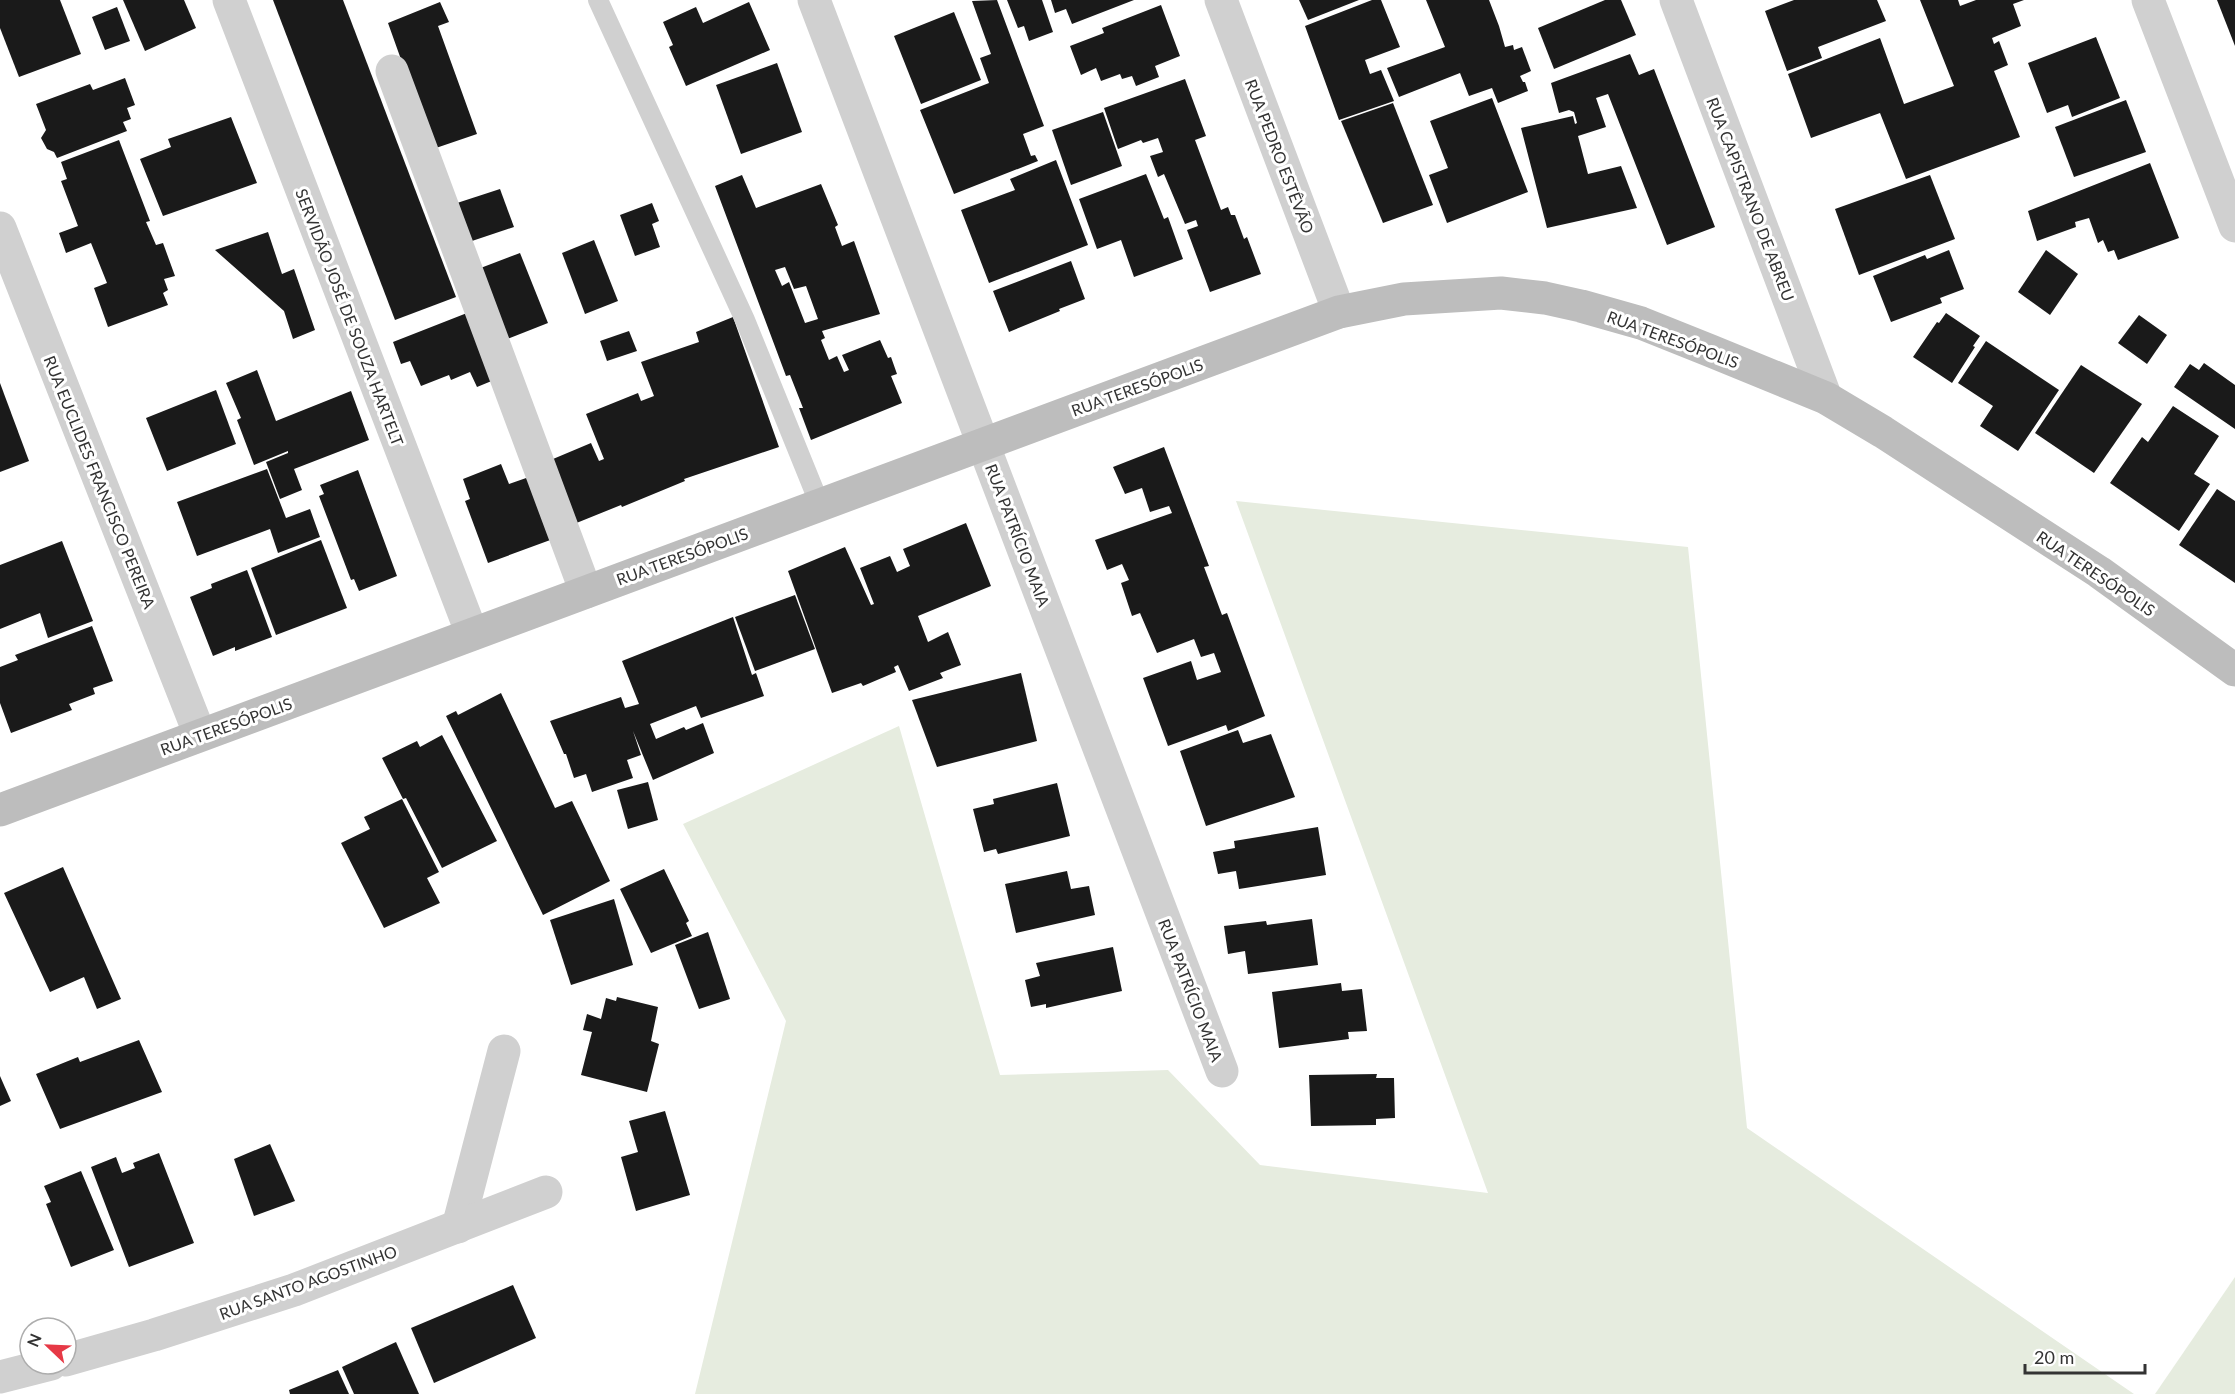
<svg xmlns="http://www.w3.org/2000/svg" width="2235" height="1394" font-family="Lato,sans-serif">
<style>
.green{fill:#e6ecdf}
.building{fill:#1a1a1a;fill-rule:evenodd}
.lines{fill:none;stroke-linecap:round;stroke-linejoin:round}
.lane{stroke:#d0d0d0;stroke-width:20}
.street{stroke:#d0d0d0;stroke-width:33}
.secondary{stroke:#bdbdbd;stroke-width:33}
.labels{text-anchor:middle;dominant-baseline:central;stroke-width:6;stroke-linejoin:round;paint-order:stroke}
.street-label{font-size:16px;fill:#333;stroke:#fff}
</style>
<rect width="100%" height="100%" fill="#fff"/>
<g class="green">
<path d="M1236 501 1688 547 1747 1128 2134 1394H695L786 1021 683 824 899 726 1000 1075 1168 1070 1260 1165 1488 1193Z"/>
<path d="M2235 1277V1394H2155Z"/>
</g>
<g class="building">
<path d="M0 0H60L81 54 19 77 0 28Z"/>
<path d="M123 0H184L196 28 145 51Z"/>
<path d="M273 0H343L456 297 395 320Z"/>
<path d="M997 0 1044 126 1023 134 1031 156 1035 155 1038 161 954 194 920 110 989 83 980 58 991 54 972 1Z"/>
<path d="M1007 0H1042L1053 32 1029 41 1024 26 1018 28Z"/>
<path d="M1051 0H1134L1072 24 1066 9 1055 13Z"/>
<path d="M1299 0H1359L1308 20Z"/>
<path d="M1372 0H1381L1400 47 1365 60 1370 74 1381 70 1394 101 1339 120 1305 26Z"/>
<path d="M1426 0H1489L1499 26 1505 47 1513 45 1514 50 1522 47 1531 71 1520 76 1523 82H1525L1528 91 1498 103 1492 88 1469 96 1460 73 1399 97 1387 68 1445 47Z"/>
<path d="M1605 0H1621L1636 35 1554 69 1538 28Z"/>
<path d="M1794 0H1877L1886 21 1818 47 1822 58 1787 71 1765 11Z"/>
<path d="M1920 0H1958L1960 6 1976 0H2024L2013 4 2021 26 1992 38 1994 44 1999 41 2008 65 1994 71 2020 137 1906 179 1880 113 1811 138 1788 74 1880 38 1904 104 1954 86Z"/>
<path d="M2217 0H2235V46Z"/>
<path d="M440 2 449 22 438 26 477 134 433 149 388 23Z"/>
<path d="M749 2 770 50 686 86 669 47 673 45 663 22 696 7 703 23Z"/>
<path d="M1161 5 1180 56 1155 66 1159 77 1136 86 1132 76 1122 79 1120 74 1101 81 1096 68 1081 75 1070 46 1104 33 1102 28Z"/>
<path d="M117 7 130 41 105 50 92 17Z"/>
<path d="M954 12 981 80 921 104 894 36Z"/>
<path d="M2096 37 2120 98 2072 117 2068 105 2047 113 2028 63Z"/>
<path d="M1630 54 1639 75 1654 69 1715 227 1667 245 1608 94 1596 98 1606 127 1578 136 1588 174 1621 166 1637 208 1547 228 1521 128 1573 116 1575 124 1577 123 1574 112 1569 110 1559 113 1551 83Z"/>
<path d="M777 63 802 132 741 154 716 85Z"/>
<path d="M125 78 135 105 127 108 131 119 123 122 127 131 57 158 54 152 47 149 41 138 46 130 36 104 90 84 93 90Z"/>
<path d="M1185 79 1206 136 1195 140 1221 210 1228 207 1231 215H1235L1244 239 1247 237 1261 274 1210 292 1187 230 1198 226 1196 220 1185 224 1164 174 1158 177 1150 156 1163 152 1158 138 1143 143 1141 140 1118 149 1104 108Z"/>
<path d="M1492 98 1528 192 1447 223 1429 175 1448 168 1430 121Z"/>
<path d="M2126 100 2146 152 2074 177 2055 127Z"/>
<path d="M1393 103 1433 205 1383 223 1341 121Z"/>
<path d="M1103 112 1122 166 1071 185 1052 130Z"/>
<path d="M231 117 257 183 163 216 140 159 171 147 168 139Z"/>
<path d="M119 140 150 221 146 222 156 245 163 243 175 276 164 279 168 290 163 293 168 305 108 327 94 288 107 283 91 243 66 253 59 233 78 226 61 181 67 179 61 162Z"/>
<path d="M1056 160 1088 245 989 283 961 210 1015 190 1010 179Z"/>
<path d="M2150 163 2179 238 2118 260 2114 250 2108 252 2103 240 2098 243 2089 218 2075 222 2076 227 2037 241 2028 211Z"/>
<path d="M1146 174 1164 219 1168 217 1183 259 1134 277 1121 240 1097 249 1079 199Z"/>
<path d="M742 175 756 208 821 184 838 225 835 227 842 246 854 241 880 314 822 331 825 338 821 340 829 360 837 356 844 372 849 370 842 355 880 340 888 358 891 357 897 374 891 376 902 403 811 440 799 408H803L790 375 786 376 715 186ZM785 267 794 289 806 286 818 319 805 323 789 282 782 286 775 270Z"/>
<path d="M1930 175 1955 239 1859 275 1835 209Z"/>
<path d="M500 189 514 227 469 242 454 204Z"/>
<path d="M652 203 659 221 652 224 660 247 635 256 620 215Z"/>
<path d="M268 232 282 274 294 269 315 330 293 339 284 311 215 250Z"/>
<path d="M594 240 618 301 585 314 562 253Z"/>
<path d="M1949 250 1964 289 1940 298 1942 303 1891 322 1873 276 1925 255 1927 259Z"/>
<path d="M2046 250 2078 274 2050 315 2018 292Z"/>
<path d="M520 253 548 323 505 340 478 269Z"/>
<path d="M1071 261 1085 299 1059 309 1060 311 1009 332 993 291Z"/>
<path d="M467 313 494 380 477 387 470 372 451 380 449 375 421 386 410 361 401 364 393 342Z"/>
<path d="M1946 313 1980 336 1973 346 1975 347 1952 383 1913 357 1937 322 1939 323Z"/>
<path d="M2139 315 2167 335 2147 364 2118 343Z"/>
<path d="M733 317 779 447 684 479 685 481 622 507 621 505 574 524 553 459 591 443 599 461 604 459 586 414 638 393 641 401 654 396 641 362 699 342 696 332Z"/>
<path d="M629 331 637 351 607 361 600 341Z"/>
<path d="M1986 341 2059 390 2018 451 1980 426 1993 406 1958 383Z"/>
<path d="M2204 363 2235 385V429L2174 387 2190 364 2199 370Z"/>
<path d="M2081 365 2142 404 2094 473 2035 433Z"/>
<path d="M257 370 276 421 351 391 369 440 294 469 302 490 280 499 266 462 288 453V451L254 465 237 420 241 418 226 383Z"/>
<path d="M0 383 29 461 0 472Z"/>
<path d="M216 390 236 444 167 471 146 418Z"/>
<path d="M2173 406 2219 436 2194 474 2210 484 2179 531 2110 483 2142 437 2148 442Z"/>
<path d="M1164 447 1209 566 1204 567 1222 615 1227 613 1265 716 1228 731 1226 725 1168 746 1143 678 1191 661 1197 680 1221 672 1214 653 1201 657 1194 639 1157 653 1140 613 1132 616 1121 583 1129 580 1122 564 1107 570 1095 540 1172 513 1169 506 1150 512 1142 488 1125 494 1113 467Z"/>
<path d="M501 464 509 484 529 477 553 539 488 563 465 501 470 499 463 479Z"/>
<path d="M267 469 286 518 310 509 320 537 278 553 270 529 197 556 177 502Z"/>
<path d="M358 470 397 576 359 591 354 579 351 580 319 496 324 494 320 485Z"/>
<path d="M2217 489 2235 501V583L2179 545Z"/>
<path d="M966 523 991 586 918 616 928 642 948 632 961 665 940 673 943 678 909 691 898 665 894 667 896 672 863 686 861 683 832 693 788 571 845 547 871 605 874 604 860 568 890 556 897 572 910 566 903 549Z"/>
<path d="M321 540 347 608 276 635 251 568Z"/>
<path d="M62 541 93 621 48 638 40 613 0 629V565Z"/>
<path d="M247 570 272 637 235 651V647L213 656 190 597 212 588 211 584Z"/>
<path d="M795 595 815 649 755 671 735 617Z"/>
<path d="M733 617 752 675 756 673 764 696 701 718 696 706 650 724 656 739 684 727 686 730 703 723 714 753 653 780 633 731 641 755 627 760 633 778 592 792 586 774 574 778 566 754H564L550 721 621 697 625 708 639 704 622 661Z"/>
<path d="M92 626 113 681 93 688 95 694 69 704 72 710 11 733 0 703V667L18 660 15 655Z"/>
<path d="M1021 673 1037 741 937 767 912 700Z"/>
<path d="M501 693 555 808 572 801 610 881 543 915 446 716 456 711 458 715Z"/>
<path d="M1238 730 1243 743 1271 734 1295 797 1206 826 1180 751Z"/>
<path d="M442 735 497 841 442 868 406 798 403 799 382 758 417 741 420 747Z"/>
<path d="M648 782 658 820 628 829 617 790Z"/>
<path d="M1057 783 1070 836 998 854 996 849 984 852 973 809 994 804 993 799Z"/>
<path d="M402 799 439 872 427 878 440 903 384 928 341 843 370 829 364 817Z"/>
<path d="M1318 827 1326 875 1239 889 1236 871 1218 874 1213 852 1235 848 1234 841Z"/>
<path d="M63 867 121 999 97 1009 84 977 50 992 4 893Z"/>
<path d="M664 869 689 921 686 923 692 936 651 953 620 889Z"/>
<path d="M1067 871 1071 889 1089 886 1095 915 1016 933 1005 884Z"/>
<path d="M614 899 633 965 571 985 550 920Z"/>
<path d="M1312 919 1318 965 1248 974 1245 951 1228 954 1224 926 1266 921 1267 925Z"/>
<path d="M708 932 730 999 699 1009 675 945Z"/>
<path d="M1113 947 1122 991 1046 1008V1004L1031 1007 1025 980 1040 976 1036 963Z"/>
<path d="M1341 983 1342 991 1362 989 1367 1031 1348 1032 1349 1039 1279 1048 1272 992Z"/>
<path d="M617 997 658 1007 651 1041 659 1044 647 1092 581 1075 592 1032 583 1030 587 1014 601 1019 606 998 616 1001Z"/>
<path d="M139 1040 162 1092 60 1129 36 1074 78 1057 80 1062Z"/>
<path d="M1377 1074 1376 1078H1394L1395 1118 1376 1119V1125L1311 1126 1309 1075Z"/>
<path d="M0 1076 11 1101 0 1106Z"/>
<path d="M665 1111 690 1195 636 1211 621 1157 638 1152 629 1121Z"/>
<path d="M270 1144 295 1201 254 1216 234 1159Z"/>
<path d="M159 1153 194 1243 129 1267 91 1167 116 1157 122 1173 135 1168 133 1163Z"/>
<path d="M81 1171 114 1250 71 1267 46 1204 51 1202 44 1186Z"/>
<path d="M513 1285 536 1338 434 1383 411 1328Z"/>
<path d="M396 1342 419 1394H354L342 1367Z"/>
<path d="M338 1370 349 1394H290L289 1390Z"/>
</g>
<g class="lines">
<path class="lane" d="M598 0 745 320 820 505"/>
<g class="street">
<path d="M229 0 472 634"/>
<path d="M814 0 1222 1071"/>
<path d="M1221 0 1339 312"/>
<path d="M1676 0 1826 398"/>
<path d="M2148 0 2235 226"/>
<path d="M392 71 586 592"/>
<path d="M0 228 200 735"/>
<path d="M458 1227 504 1051"/>
<path d="M66 1360 154 1335 294 1290 546 1192"/>
<path d="M0 1377 51 1364"/>
</g>
<path class="secondary" d="M0 810 1339 312 1404 299 1501 293 1545 298 1581 306 1641 323 1711 351 1826 398 1883 432 2099 572 2235 670"/>
</g>
<g class="labels">
<g class="street-label">
<text transform="translate(1280 156) rotate(69)">RUA PEDRO ESTÊVÃO</text>
<text transform="translate(1751 199) rotate(69)">RUA CAPISTRANO DE ABREU</text>
<text transform="translate(350 317) rotate(69)">SERVIDÃO JOSÉ DE SOUZA HARTELT</text>
<text transform="translate(1673 339) rotate(20)">RUA TERESÓPOLIS</text>
<text transform="translate(1137 387) rotate(-20)">RUA TERESÓPOLIS</text>
<text transform="translate(100 482) rotate(68)">RUA EUCLIDES FRANCISCO PEREIRA</text>
<text transform="translate(1018 535) rotate(69)">RUA PATRÍCIO MAIA</text>
<text transform="translate(682 556) rotate(-20)">RUA TERESÓPOLIS</text>
<text transform="translate(2096 573) rotate(34)">RUA TERESÓPOLIS</text>
<text transform="translate(226 726) rotate(-20)">RUA TERESÓPOLIS</text>
<text transform="translate(1191 990) rotate(69)">RUA PATRÍCIO MAIA</text>
<text transform="translate(308 1282) rotate(-20)">RUA SANTO AGOSTINHO</text>
</g>
</g>
<g transform="translate(48 1346) rotate(293)"><circle r="28" fill="#ffffff" stroke="#adadad" stroke-width="1.5"/>
<path d="M0-4.5L10 22L0 15L-10 22Z" fill="#e63946"/>
<text y="-9" font-size="16" font-weight="bold" text-anchor="middle" fill="#333333">N</text>
</g>
<path d="M2025 1364v9h120v-9" fill="none" stroke="#333333" stroke-width="3"/>
<text x="2034" y="1364" font-size="18" fill="#333333" stroke="#ffffff" stroke-width="4.5" paint-order="stroke">20 m</text>
</svg>
